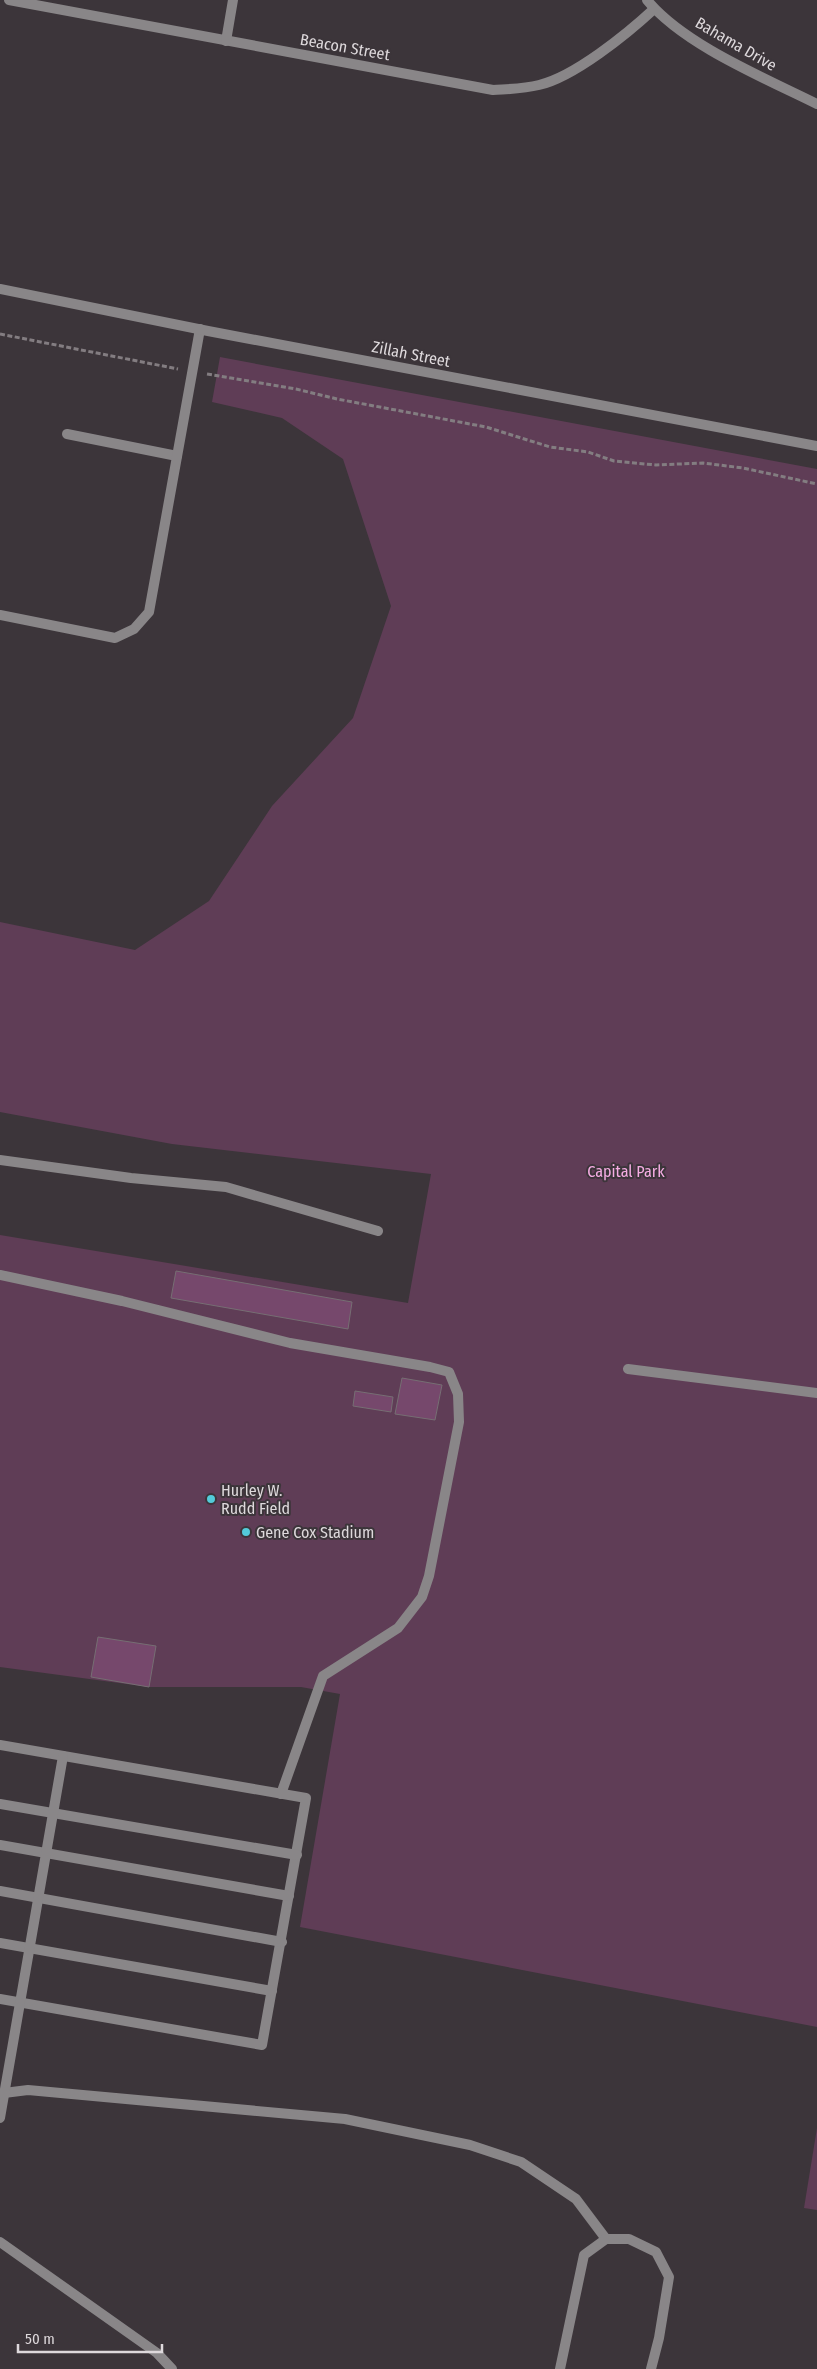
<svg xmlns="http://www.w3.org/2000/svg" width="817" height="2369" font-family="'Fira Sans Condensed',sans-serif">
<style>
.green{fill:#5f3d56}
.building{fill:#76486c;stroke:#766e73}
.lines{fill:none;stroke-linecap:round;stroke-linejoin:round}
.path{stroke:#837d81;stroke-width:3;stroke-dasharray:5 2.5;stroke-linecap:butt}
.service{stroke:#898688;stroke-width:10}
.pedestrian{stroke:#898688;stroke-width:10}
.minor{stroke:#898688;stroke-width:10}
.tertiary{stroke:#898688;stroke-width:10}
.poi-dot{fill:#53cbda;stroke:#3c353a;stroke-width:2}
.labels{text-anchor:middle;dominant-baseline:central;stroke-width:4;stroke-linejoin:round;paint-order:stroke}
.street-label{font-size:16px;fill:#ded9dc;stroke:#3c353a}
.park-label{font-size:16px;fill:#f5ace3;stroke:#3c353a}
.poi-label{font-size:16px;fill:#ded9dc;stroke:#3c353a;text-anchor:start}
</style>
<rect width="100%" height="100%" fill="#3c353a"/>
<g class="green">
<path d="M220 357 817 469V2027L300 1927 340 1694 301 1687H149L0 1667V1235L408 1303 431 1174 172 1144 0 1112V922L135 950 209 901 272 806 353 718 391 606 343 459 282 418 212 402Z"/>
<path d="M817 2128V2210L804 2208Z"/>
</g>
<g class="building">
<path d="M176 1271 352 1302 348 1329 171 1298Z"/>
<path d="M402 1378 442 1385 435 1420 395 1414Z"/>
<path d="M355 1391 393 1397 391 1412 353 1406Z"/>
<path d="M98 1637 156 1646 149 1687 91 1677Z"/>
</g>
<g class="lines">
<g class="path">
<path d="M0 334 178 369"/>
<path d="M207 374 296 389 337 399 486 427 550 447 588 452 614 461 656 465 703 463 743 468 817 484"/>
</g>
<g class="service">
<path d="M67 434 177 456"/>
<path d="M0 615 115 638 134 629 149 612 200 329"/>
<path d="M0 1160 131 1178 226 1187 378 1231"/>
<path d="M0 1275 122 1301 290 1343 430 1367 449 1372 458 1394 459 1422 429 1576 422 1597 398 1628 323 1676 281 1794"/>
<path d="M628 1369 817 1393"/>
<path d="M0 1745 306 1798 262 2045 0 1999"/>
<path d="M0 1804 297 1855"/>
<path d="M0 1845 289 1896"/>
<path d="M0 1891 282 1942"/>
<path d="M0 1943 272 1991"/>
<path d="M20 2003 63 1756"/>
<path d="M4 2093 28 2090 345 2119 470 2145 521 2162 576 2199 606 2239"/>
<path d="M0 2242 157 2353 172 2369"/>
<path d="M560 2369 584 2255 606 2239H629L656 2252 669 2277 659 2338 651 2369"/>
</g>
<path class="pedestrian" d="M0 2118 20 2003"/>
<g class="minor">
<path d="M9 0 493 90C508 89 523 89 539 85 574 77 627 34 654 9"/>
<path d="M647 0C684 45 765 78 817 104"/>
<path d="M226 41 233 0"/>
</g>
<path class="tertiary" d="M0 289 208 331 817 446"/>
</g>
<g class="poi-dot">
<circle cx="211" cy="1499" r="5"/>
<circle cx="246" cy="1532" r="5"/>
</g>
<g class="labels">
<g class="street-label">
<text transform="translate(736 44) rotate(30)">Bahama Drive</text>
<text transform="translate(345 47) rotate(10)">Beacon Street</text>
<text transform="translate(411 354) rotate(11)">Zillah Street</text>
</g>
<g class="park-label">
<text x="626" y="1171">Capital Park</text>
</g>
<g class="poi-label">
<text x="221" y="1490">Hurley W.<tspan x="221" dy="18">Rudd Field</tspan></text>
<text x="256" y="1532">Gene Cox Stadium</text>
</g>
</g>
<path d="M18 2344v8h144v-8" fill="none" stroke="#ded9dc" stroke-width="2.5"/>
<text x="25" y="2344" font-size="15" fill="#ded9dc" stroke="#3c353a" stroke-width="4" paint-order="stroke">50 m</text>
</svg>
